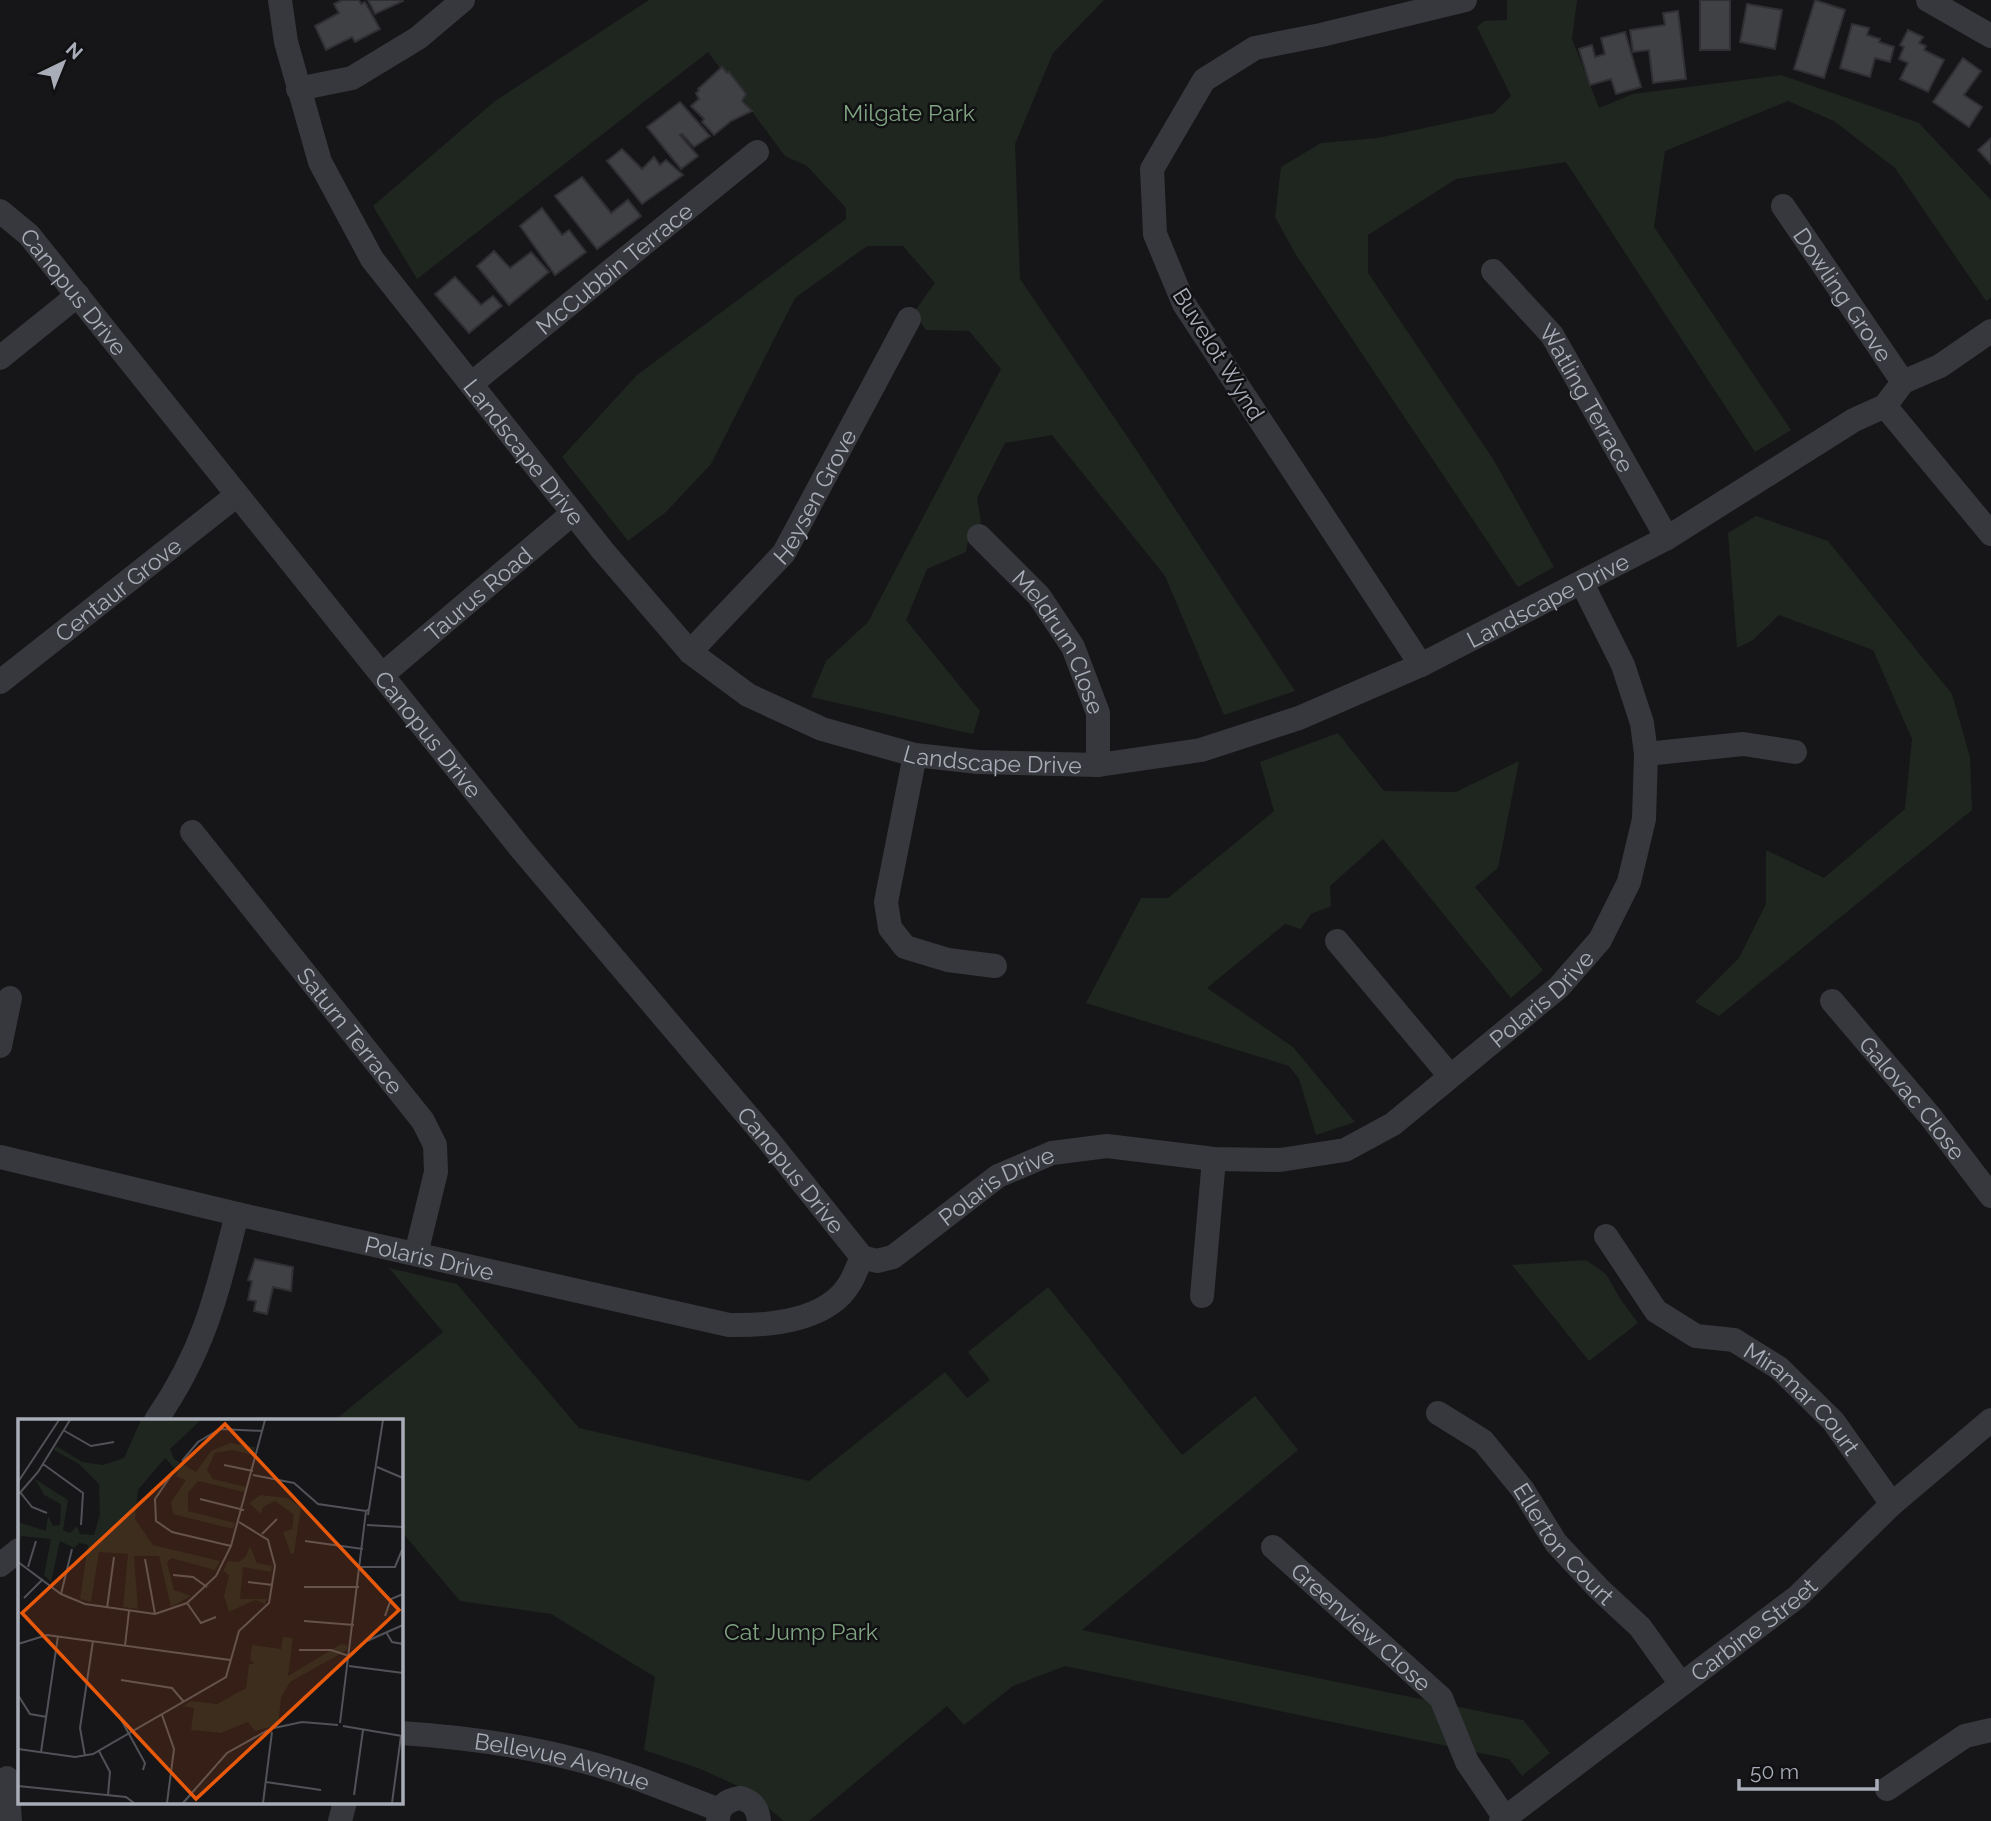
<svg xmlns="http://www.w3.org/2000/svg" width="1991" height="1821" font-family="Raleway,sans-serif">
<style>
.green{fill:#1e261f}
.building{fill:#404145;stroke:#303034;stroke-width:2}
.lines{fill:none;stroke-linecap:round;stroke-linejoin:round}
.minor{stroke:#37383d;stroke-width:24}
.labels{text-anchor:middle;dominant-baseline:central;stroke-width:5;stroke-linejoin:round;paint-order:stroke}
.park-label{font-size:23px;fill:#7fa381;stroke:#111113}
.street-label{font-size:23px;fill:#a8adb8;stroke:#111113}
.inset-road{fill:none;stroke:#505258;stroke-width:2}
.view{fill:#e8590c;fill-opacity:0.15;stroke:#e8590c;stroke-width:3.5}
.inset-edge{fill:none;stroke:#a8adb8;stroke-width:3.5}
</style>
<rect width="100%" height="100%" fill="#161618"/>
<g class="green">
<path d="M649 0H1104L1053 53 1015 144 1020 279 1139 454 1295 691 1224 715 1165 576 1052 435 1005 443 977 498 981 522 969 535 966 552 927 569 906 620 980 711 973 734 811 697 826 661 868 622 1001 369 969 331 926 330 914 312 935 283 903 246H867L795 298 711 464 666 512 628 541 562 457 637 375 846 219V208L807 166 785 156 708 52 417 279 373 206 495 101Z"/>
<path d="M1507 0H1577L1572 39 1599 108 1633 94 1781 75 1919 123 1991 200V298L1986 301 1895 168 1834 121 1788 101 1665 151 1654 227 1791 430 1755 452 1566 162 1456 179 1368 235V273L1493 459 1554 567 1518 587 1296 255 1275 217 1281 167 1321 143 1378 138 1494 113 1511 96 1477 27 1484 21 1507 20Z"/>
<path d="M1756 516 1828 541 1952 694 1970 757 1972 810 1719 1016 1695 1002 1739 958 1766 904V850L1824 878 1905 809 1912 739 1873 650 1779 615 1753 640 1737 648 1728 533Z"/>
<path d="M1338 733 1384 791 1456 792 1519 761 1498 868 1475 887 1543 970 1511 998 1383 839 1330 886 1331 906 1311 914 1301 929 1285 924 1207 988 1293 1047 1355 1122 1316 1135 1299 1079 1289 1066 1086 1003 1141 898H1168L1274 811 1260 762Z"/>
<path d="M1586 1260 1606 1274 1621 1300 1638 1323 1589 1361 1512 1265Z"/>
<path d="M389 1268 457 1284 579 1428 809 1481 945 1372 967 1398 990 1380 968 1352 1048 1287 1182 1455 1255 1396 1298 1450 1082 1630 1523 1720 1550 1753 1522 1776 1509 1759 1065 1666 1013 1686 964 1725 947 1706 809 1821H784L745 1789 698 1768 644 1750 655 1677 551 1614 460 1601 401 1531V1420H335L443 1332Z"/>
</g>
<g class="building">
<path d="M359 0 361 4 365 2 380 29 355 42 352 37 326 50 315 26 339 13 334 4 342 0Z"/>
<path d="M368 0H402L403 1 375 14Z"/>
<rect x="1700" y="0" width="30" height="50"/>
<path d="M1815 0 1845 10 1824 78 1794 69Z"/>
<path d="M1747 4 1782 10 1775 49 1740 42Z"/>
<path d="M1678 11 1686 79 1653 83 1649 50 1633 52 1630 30 1665 25 1663 13Z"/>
<path d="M1852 24 1869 28 1867 35 1880 39 1879 42 1894 47 1890 62 1875 58 1870 77 1840 68Z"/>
<path d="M1908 30 1923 37 1919 43 1926 46 1924 50 1944 60 1928 92 1900 79 1908 63 1899 59 1904 47 1900 45Z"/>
<path d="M1625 32 1641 87 1616 94 1611 79 1590 85 1579 49 1592 45 1595 57 1605 54 1601 38Z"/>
<path d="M1963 58 1981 71 1964 95 1982 107 1969 127 1933 102Z"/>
<path d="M722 67 727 73 729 72 746 94 742 101 752 111 731 121 714 135 702 122 704 119 691 106 699 99 696 93 699 91 698 89Z"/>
<path d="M680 102 710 136 694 147 682 134 680 135 698 156 681 169 647 127Z"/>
<path d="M1991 138V164L1978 150Z"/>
<path d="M622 149 642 169 654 157 660 165 666 160 683 175 642 204 607 161Z"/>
<path d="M582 177 611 213 628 200 641 216 597 249 555 196Z"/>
<path d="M542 208 562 235 569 230 586 252 555 275 520 226Z"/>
<path d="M494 251 510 268 531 252 549 272 509 305 477 266Z"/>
<path d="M455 277 481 305 493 296 502 306 469 333 435 294Z"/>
<path d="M255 1259 293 1267 291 1291 273 1287 267 1314 254 1311 256 1301 248 1300 252 1281 248 1280Z"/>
</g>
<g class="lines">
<g class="minor">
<path id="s1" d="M280 0 286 42 320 162 372 259 603 551 690 652 748 695 822 729 915 755 978 762 1098 765 1201 750 1299 718 1421 665 1667 538 1854 420 1885 406 1903 382 1940 366 1991 331"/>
<path d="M1928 0 1991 36"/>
<path d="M298 89 352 78 418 38 463 0"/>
<path id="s2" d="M1783 206 1903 382"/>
<path id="s3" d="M0 211 29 235 522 850 769 1141 862 1257"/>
<path id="s4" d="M1493 271 1552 335 1667 538"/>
<path d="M0 358 78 295"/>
<path id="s5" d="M471 384 757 152"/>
<path d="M1885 406 1991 534"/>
<path id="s6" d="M979 536 1039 596 1073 647 1098 713V765"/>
<path id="s7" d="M690 652 784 553 909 319"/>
<path d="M1421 665 1184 304 1155 234 1152 169 1204 80 1255 48 1321 35 1465 0"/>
<path id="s8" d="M382 675 573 513"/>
<path id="s9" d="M0 682 237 495"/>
<path d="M1646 754 1743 744 1795 752"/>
<path d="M915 755 886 902 890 928 905 947 948 960 995 966"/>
<path id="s10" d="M192 832 423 1121 435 1145 436 1172 416 1254"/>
<path d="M1337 941 1450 1076"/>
<path id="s11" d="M1832 1001 1930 1116 1991 1196"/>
<path d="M0 1046 10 998"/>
<path id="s12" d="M0 1157 237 1214 729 1325C769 1326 828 1321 850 1283 855 1275 858 1265 862 1257L877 1261 893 1257 998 1176 1052 1153 1107 1146 1214 1159 1280 1160 1345 1150 1393 1124 1559 987 1600 940 1629 882 1644 819 1646 754 1642 723 1623 665 1582 583"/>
<path id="s13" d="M1606 1236 1656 1311 1696 1336 1734 1340 1779 1368 1833 1421 1892 1504"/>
<path d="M1202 1296 1214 1159"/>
<path id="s14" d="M1438 1413 1483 1441 1523 1490 1556 1543 1599 1589 1640 1627 1681 1684"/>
<path d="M156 1420C204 1351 217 1294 237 1214"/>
<path id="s15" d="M1273 1547 1441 1698 1467 1762 1505 1818"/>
<path d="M0 1565 19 1550"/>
<path id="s16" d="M401 1733C462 1737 523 1745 582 1761 629 1773 674 1793 720 1810"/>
<path d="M7 1778 10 1821"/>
<path d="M1887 1789 1965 1736 1991 1730"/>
<path d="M340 1821 345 1802"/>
<path d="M718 1821C718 1807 726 1800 740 1798 752 1801 758 1808 759 1821"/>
<path id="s17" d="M1501 1821 1797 1597 1892 1504 1991 1420"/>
</g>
</g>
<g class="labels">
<g class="park-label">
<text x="909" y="112">Milgate Park</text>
<text x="801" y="1631">Cat Jump Park</text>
</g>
<g class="street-label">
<text stroke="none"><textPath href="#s5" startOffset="184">McCubbin Terrace</textPath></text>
<text stroke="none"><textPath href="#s3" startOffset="110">Canopus Drive</textPath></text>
<text stroke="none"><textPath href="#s2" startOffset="107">Dowling Grove</textPath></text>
<text transform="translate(1219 354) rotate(58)">Buvelot Wynd</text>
<text stroke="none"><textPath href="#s4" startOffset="159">Watling Terrace</textPath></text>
<text stroke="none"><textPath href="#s1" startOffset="523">Landscape Drive</textPath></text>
<text stroke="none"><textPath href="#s7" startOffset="201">Heysen Grove</textPath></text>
<text stroke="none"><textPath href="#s9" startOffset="150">Centaur Grove</textPath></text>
<text stroke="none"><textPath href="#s8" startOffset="126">Taurus Road</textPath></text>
<text stroke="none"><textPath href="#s1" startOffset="1699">Landscape Drive</textPath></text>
<text stroke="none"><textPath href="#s6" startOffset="135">Meldrum Close</textPath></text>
<text stroke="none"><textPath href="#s3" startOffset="677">Canopus Drive</textPath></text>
<text stroke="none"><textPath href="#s1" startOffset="1111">Landscape Drive</textPath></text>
<text stroke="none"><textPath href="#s12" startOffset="1678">Polaris Drive</textPath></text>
<text stroke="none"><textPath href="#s10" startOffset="254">Saturn Terrace</textPath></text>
<text stroke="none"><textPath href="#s11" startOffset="126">Galovac Close</textPath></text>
<text stroke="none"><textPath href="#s3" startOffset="1244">Canopus Drive</textPath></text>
<text stroke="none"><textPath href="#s12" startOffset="1069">Polaris Drive</textPath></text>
<text stroke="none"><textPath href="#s12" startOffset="441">Polaris Drive</textPath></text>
<text stroke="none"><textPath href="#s13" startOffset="266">Miramar Court</textPath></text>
<text stroke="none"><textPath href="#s14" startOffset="184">Ellerton Court</textPath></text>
<text stroke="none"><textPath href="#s15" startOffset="119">Greenview Close</textPath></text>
<text stroke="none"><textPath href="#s17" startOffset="317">Carbine Street</textPath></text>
<text stroke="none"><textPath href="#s16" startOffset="164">Bellevue Avenue</textPath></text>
</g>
</g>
<g transform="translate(18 1419)">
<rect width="385" height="385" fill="#161618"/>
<path d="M123 1H183L152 30 156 40 178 53 193 32 212 24 237 28 236 36 214 31 197 34 189 51 195 60 228 68 226 73 180 62 170 74V92L217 104 215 110 155 95 153 83 168 61 158 57 160 53 147 39 120 71 117 100 135 126 202 142 197 151 153 139 149 144 156 171 173 177 153 188 141 137H116L120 190 105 188 110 135 81 133 73 183 62 180 70 126 61 124 56 129 42 122 33 163 26 156 33 120 3 117 0 134V103L28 112 30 97 35 107 42 106 43 85 26 76 17 60 50 81 45 111 52 114 59 107 62 115 76 116 82 95 81 65 61 45 36 31 38 27 64 43 85 46 106 39ZM242 76 270 79 283 89 276 134 273 135 265 113 274 110 276 96 257 82 245 88 243 95 231 84ZM232 127 239 144 254 147 253 153 225 148 222 180H249L247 185 237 181 211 193 206 177 211 156 205 152 210 142 221 143 228 137ZM265 218 275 219 270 257 323 225 329 226V231L272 263 263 279 260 306 237 312 230 303 203 314 173 311 176 289 165 287 173 282 199 285 228 269 231 245H236L232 240 234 226 263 230Z" fill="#1e261f"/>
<path class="inset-road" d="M45 11 73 27 96 23M164 42 180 23 202 10 245 12M25 45 65 74 63 106M206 46 235 52M359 48 385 59M154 55 137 80 138 102 154 113 213 127M235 56 276 64 300 85 348 92M0 63 41 1M2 73 14 88 29 94M0 76 20 53 52 1M182 80 226 91M351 90 365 1M349 106 385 108M244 115 259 100M287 122 345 130M127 140 137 195M0 143 43 175 67 185 137 195 169 184 198 157 213 127 247 1M10 148 18 122M343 148H377L384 131M155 156 175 158 189 168M230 163 255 166M286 168H341M43 175 54 130M6 179 25 160M169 184 183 204 198 198M89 189 96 138M367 197 373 180 385 175M286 202 336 206M368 213 374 223 385 225M349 222 385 206M0 225 29 216 212 241M107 227 111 192M281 231H313L331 237M331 247 385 254M103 261 154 269 166 283M0 276 12 295 29 298M100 295 127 344 125 351M144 296 156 330 149 384M322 304 348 92 351 90 350 96M325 307 384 317M256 309 284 303 320 306M0 330 57 338 75 335 208 258 221 212 251 184 257 147 250 121 221 103M81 332 92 353 90 376M23 333 40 217M67 337 62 309 75 222M248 363 303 371M0 367 108 378 116 384M336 376 345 311M165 384 209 334 250 311M245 384 254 313M374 384 383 317"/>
<path class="view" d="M207 5 381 191 178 380 4 194Z"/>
<rect width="385" height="385" class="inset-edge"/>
</g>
<g transform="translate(63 63) rotate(43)" stroke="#111113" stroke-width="5" paint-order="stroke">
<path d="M0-5L12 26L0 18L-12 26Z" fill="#a8adb8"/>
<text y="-10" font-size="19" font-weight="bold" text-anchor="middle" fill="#a8adb8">N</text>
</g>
<path d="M1739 1779v10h138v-10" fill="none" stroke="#a8adb8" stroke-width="3.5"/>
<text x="1750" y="1779" font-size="21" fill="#a8adb8" stroke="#111113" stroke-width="5" paint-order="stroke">50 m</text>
</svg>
